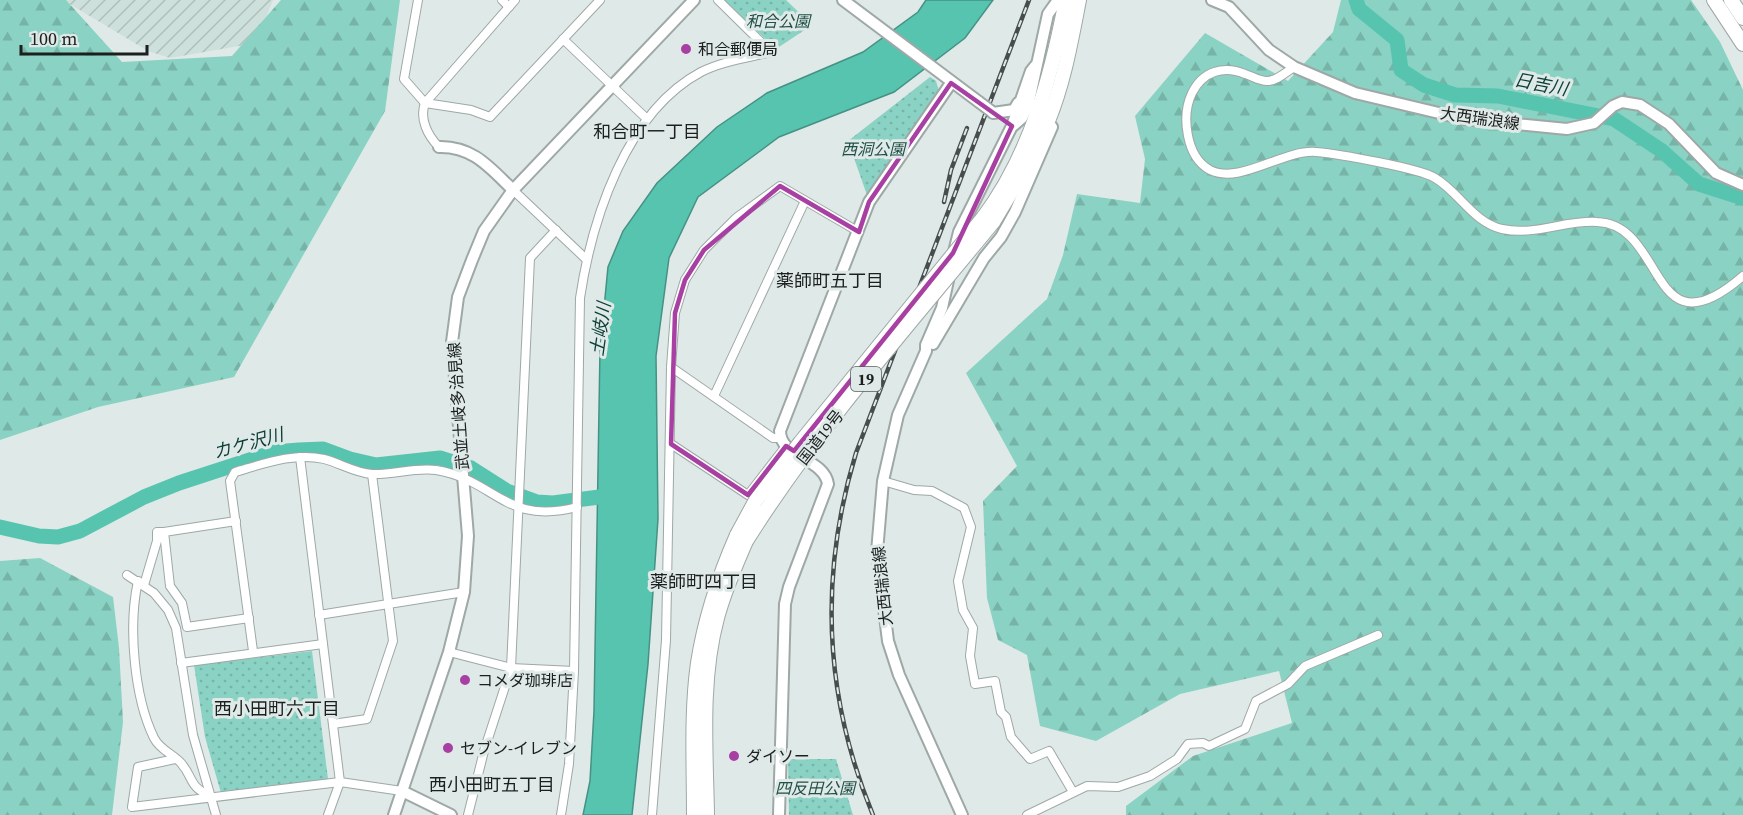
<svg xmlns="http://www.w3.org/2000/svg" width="1743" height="815" font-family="'Source Serif 4','Noto Sans JP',serif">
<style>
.industrial{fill:url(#industrial-furrows)}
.green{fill:url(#green-dots)}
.forest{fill:url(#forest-firs)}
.water{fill:#57c4b0;stroke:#459284;stroke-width:1.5}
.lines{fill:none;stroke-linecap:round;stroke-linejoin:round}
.river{stroke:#57c4b0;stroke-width:15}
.street-casing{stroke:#9ea8a6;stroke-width:10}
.secondary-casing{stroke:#9ea8a6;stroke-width:14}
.highway-casing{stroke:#9ea8a6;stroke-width:16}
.street{stroke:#fff;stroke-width:8}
.secondary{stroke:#fff;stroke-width:10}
.highway{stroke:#fff;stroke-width:14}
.rail-casing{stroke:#474d4c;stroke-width:4.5}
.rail{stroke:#dfe9e7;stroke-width:2;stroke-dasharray:7;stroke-linecap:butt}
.secondary-bridge-casing{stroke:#9ea8a6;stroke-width:14;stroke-linecap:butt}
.highway-bridge-casing{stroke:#9ea8a6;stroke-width:16;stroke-linecap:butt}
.secondary-bridge{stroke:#fff;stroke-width:10}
.highway-bridge{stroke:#fff;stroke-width:14}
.marked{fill:none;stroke:#a840a3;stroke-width:4.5;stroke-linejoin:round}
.poi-dot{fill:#a840a3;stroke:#dfe9e7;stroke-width:2}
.labels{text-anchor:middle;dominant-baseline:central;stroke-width:6;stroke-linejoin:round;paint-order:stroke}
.shield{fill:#dfe9e7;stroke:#565c5a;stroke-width:1.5}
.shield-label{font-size:15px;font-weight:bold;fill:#1b1f1e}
.park-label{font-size:16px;font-style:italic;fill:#215047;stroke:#dfe9e7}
.poi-label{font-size:16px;fill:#1b1f1e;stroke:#dfe9e7;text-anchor:start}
.street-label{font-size:16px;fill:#1b1f1e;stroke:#dfe9e7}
.water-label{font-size:18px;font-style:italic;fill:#0a3d35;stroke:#dfe9e7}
.neighbourhood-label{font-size:18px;fill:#1b1f1e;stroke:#dfe9e7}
</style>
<defs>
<pattern id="industrial-furrows" width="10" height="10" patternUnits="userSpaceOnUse" patternTransform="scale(1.5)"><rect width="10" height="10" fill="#cde0dc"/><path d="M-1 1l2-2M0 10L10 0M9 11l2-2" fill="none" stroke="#afc0bc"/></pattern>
<pattern id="green-dots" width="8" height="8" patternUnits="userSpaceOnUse" patternTransform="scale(1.5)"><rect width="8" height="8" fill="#8ad2c3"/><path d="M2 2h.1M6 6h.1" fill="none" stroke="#76b4a7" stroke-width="1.8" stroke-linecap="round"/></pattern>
<pattern id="forest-firs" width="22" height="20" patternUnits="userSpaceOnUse" patternTransform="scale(1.5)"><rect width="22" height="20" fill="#8ad2c3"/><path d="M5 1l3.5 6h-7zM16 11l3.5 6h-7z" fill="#76b4a7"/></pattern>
</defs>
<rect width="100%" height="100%" fill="#dfe9e7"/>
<path class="industrial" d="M63 0H273L256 43 170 58 148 51Z"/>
<g class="green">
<path d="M724 0H786L812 25 776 49Z"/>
<path d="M930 77 936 81 939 91 867 195 848 141Z"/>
<path d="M312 651 328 779 221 793 205 737 194 665Z"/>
<path d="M788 759H836L853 815H789Z"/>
</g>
<g class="forest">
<path d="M0 0H66L122 62 232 56 281 0H400L385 111 234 377 98 407 0 440Z"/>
<path d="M1341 0H1691L1720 42 1743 90V815H1126V806L1193 756 1292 723 1279 671 1180 694 1096 741 1040 726 1027 655 998 640 987 598 983 501 1017 466 966 373 1047 299 1063 255 1077 194 1140 203 1145 159 1135 116 1205 33 1288 81 1333 32Z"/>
<path d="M40 558 113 597 119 648 123 722 112 815H0V561Z"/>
</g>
<path class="water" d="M926 0H993L965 38 894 92 779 137 698 197 669 258 656 356 658 519 648 664 632 815H583L590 781 594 711 600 349 608 267 623 231 657 183 717 127 767 93 863 52 918 12Z"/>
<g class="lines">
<g class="river">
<path d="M1356 0 1359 9 1397 40 1401 70 1424 85 1455 95 1498 96 1614 119 1662 151 1699 184 1743 198"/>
<path d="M0 527 39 536 58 537 80 531 144 497 179 483 274 452 299 450 323 449 350 459 376 465 440 458 471 468 507 491 537 502 553 503 615 495"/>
</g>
<defs>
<g id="street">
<path d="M418 0 404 79 425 103 471 110 490 117 600 0"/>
<path d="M502 0 509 7"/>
<path d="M563 39 647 119"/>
<path d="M1294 67C1286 72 1277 81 1267 81 1259 81 1252 76 1245 74 1224 65 1203 71 1192 93 1181 116 1186 157 1210 170 1240 185 1284 149 1316 152 1338 154 1419 168 1435 178 1459 192 1474 223 1502 229 1536 236 1564 220 1597 222 1667 224 1648 358 1743 276"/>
<path d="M439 147C428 136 419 119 425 103L515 0"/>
<path d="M513 190 586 259"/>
<path d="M671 367 773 438H780"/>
<path d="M714 396 804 203"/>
<path d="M671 444 748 495 786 446"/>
<path d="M300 457 340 782 328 815"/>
<path d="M883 481 914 490 932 491 964 508 971 527 958 581 963 610 973 628 970 656 975 684 995 681 1001 712 1006 717 1011 737 1030 759 1049 751 1073 792"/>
<path d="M236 521 164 532 170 586 182 603 187 627 249 618"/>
<path d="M127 575 154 593 168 610 176 628 193 735 216 815"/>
<path d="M138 581C128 626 134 697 154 738 160 750 173 754 181 763 194 778 188 786 210 796"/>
<path d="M144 585 157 541V532H164"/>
<path d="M319 615 464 592"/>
<path d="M253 651 230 481 235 472C263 464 294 452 324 459 340 463 355 473 372 474 393 475 415 467 436 470 496 480 505 526 577 507"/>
<path d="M449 652 511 668 574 671"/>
<path d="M181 663 323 644"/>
<path d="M333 724 367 719 393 641 372 474"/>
<path d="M175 759 138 767 132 807 340 782 402 791"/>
<path d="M468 815 484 751 511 668 530 258 556 230"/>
<path d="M561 815 569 764 574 671 580 298C592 219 626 112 701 72 723 61 748 58 771 52L718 0"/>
<path d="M652 815 666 640 671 367 675 313 685 280 704 250 736 218 780 186 859 232"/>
<path d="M1027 815 1087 786 1118 787 1150 776 1177 759 1188 744 1203 743 1209 746 1245 729 1256 701 1288 684 1305 666 1378 635"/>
</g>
<g id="secondary">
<path d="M843 0 979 102"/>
<path d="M1212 0 1229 7 1269 50 1294 67 1355 93 1464 119 1567 129 1594 123 1613 106 1622 102 1640 105 1669 124 1716 173 1743 185"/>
<path d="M993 113 1014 110 1018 103"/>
<path d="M1014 125 1022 118 1028 106 1048 14 1058 0"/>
<path d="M439 147C473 146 490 168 513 190"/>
<path d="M954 252 959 232 1012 126 1031 71 1035 66"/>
<path d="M949 276 942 308 926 345V351L898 415 883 481 877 552 888 641 899 675 962 815"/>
<path d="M933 344 984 258 1001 237 1015 212 1052 127"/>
<path d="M402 791 451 815"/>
<path d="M394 815 449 652 464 592 468 536 452 342 458 297 472 260 484 231 513 190 694 0"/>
<path d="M779 815 785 604 789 587 828 484C824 458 780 458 780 431L869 202 951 83"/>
</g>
<g id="highway">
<path d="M1714 0 1743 44"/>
<path d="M1731 0 1743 18"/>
<path d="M983 218C1031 154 1051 77 1066 0"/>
<path d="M993 222C1013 189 1033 157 1048 121 1064 82 1071 41 1079 0"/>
<path d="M694 815C694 765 691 712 698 663 705 618 719 576 737 535"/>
<path d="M707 815C706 751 700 681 717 618 724 592 735 566 746 541"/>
</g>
</defs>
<use href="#street" class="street-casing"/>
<use href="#secondary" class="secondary-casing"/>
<use href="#highway" class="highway-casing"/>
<use href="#street" class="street"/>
<use href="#secondary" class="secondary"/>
<use href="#highway" class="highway"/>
<defs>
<g id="rail">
<path d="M944 202 951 170 967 128"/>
<path d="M873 815C824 697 819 575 856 453L1029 0"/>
</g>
</defs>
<use href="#rail" class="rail-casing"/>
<use href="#rail" class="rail"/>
<defs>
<path id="secondary-bridge" d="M979 102 991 111"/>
<g id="highway-bridge">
<path d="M737 535 756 500 800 443 983 218"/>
<path d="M746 541C817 428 908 326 993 222"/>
</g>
</defs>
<use href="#secondary-bridge" class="secondary-bridge-casing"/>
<use href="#highway-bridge" class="highway-bridge-casing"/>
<use href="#secondary-bridge" class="secondary-bridge"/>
<use href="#highway-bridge" class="highway-bridge"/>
</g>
<path class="marked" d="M951 83 1012 126 953 253 794 451 786 446 748 495 671 444 675 313 685 280 704 250 780 186 859 232 869 202Z"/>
<g class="poi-dot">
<circle cx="686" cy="49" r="6"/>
<circle cx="465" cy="680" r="6"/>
<circle cx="448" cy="748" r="6"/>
<circle cx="734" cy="756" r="6"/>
</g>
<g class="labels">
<rect class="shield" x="851" y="367" width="30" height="24" rx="4.5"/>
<g class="shield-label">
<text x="866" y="379">19</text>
</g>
<g class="park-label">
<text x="778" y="21">和合公園</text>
<text x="873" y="149">西洞公園</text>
<text x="815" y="788">四反田公園</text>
</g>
<g class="poi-label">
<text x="698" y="49">和合郵便局</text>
<text x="477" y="680">コメダ珈琲店</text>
<text x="460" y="748">セブン-イレブン</text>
<text x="746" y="756">ダイソー</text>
</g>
<g class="street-label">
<text transform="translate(1480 118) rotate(8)">大西瑞浪線</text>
<text transform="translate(458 406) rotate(-94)">武並土岐多治見線</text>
<text transform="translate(820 437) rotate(-52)">国道19号</text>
<text transform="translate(882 586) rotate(-96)">大西瑞浪線</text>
</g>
<g class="water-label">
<text transform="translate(1541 84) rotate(11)">日吉川</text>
<text transform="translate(600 329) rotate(-82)">土岐川</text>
<text transform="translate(248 443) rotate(-15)">カケ沢川</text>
</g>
<g class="neighbourhood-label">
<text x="647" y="131">和合町一丁目</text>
<text x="830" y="280">薬師町五丁目</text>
<text x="704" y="581">薬師町四丁目</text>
<text x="277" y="708">西小田町六丁目</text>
<text x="492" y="784">西小田町五丁目</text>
</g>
</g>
<path d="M21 45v9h126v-9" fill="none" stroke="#1b1f1e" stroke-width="3"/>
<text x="30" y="45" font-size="18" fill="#1b1f1e" stroke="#dfe9e7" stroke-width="4.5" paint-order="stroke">100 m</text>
</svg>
